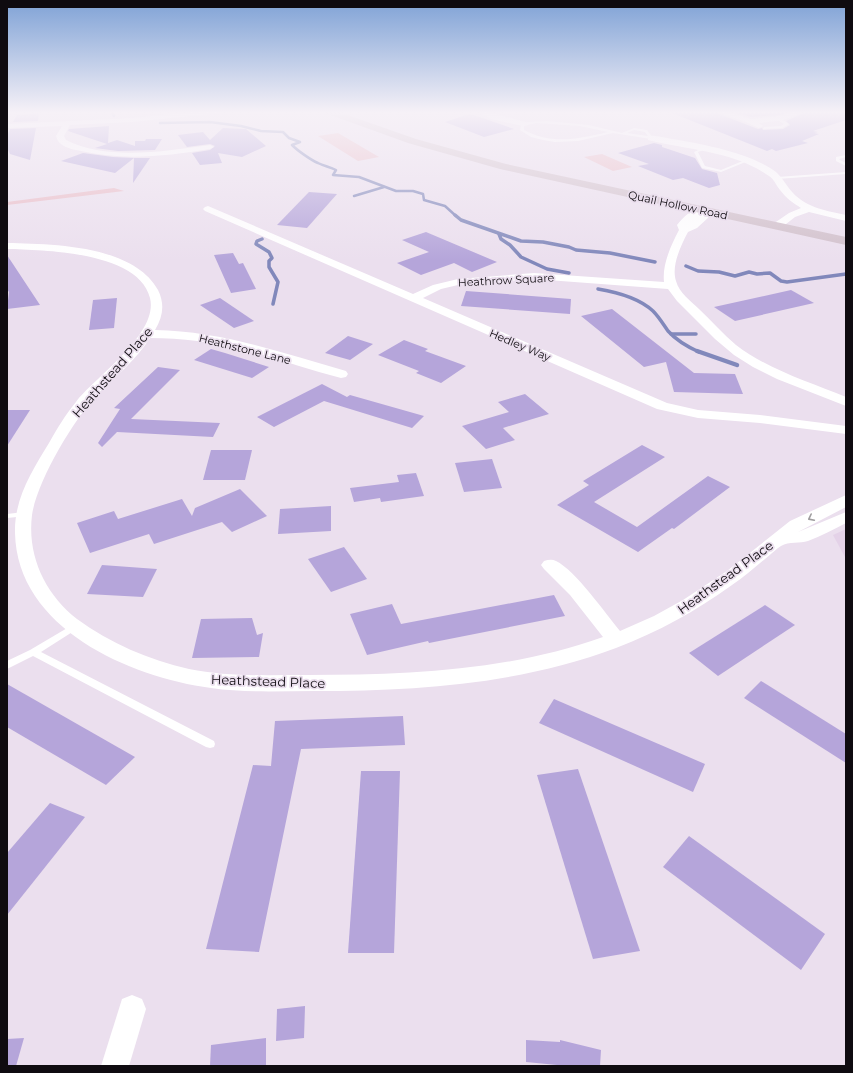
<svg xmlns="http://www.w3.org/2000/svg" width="853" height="1073" font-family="Montserrat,sans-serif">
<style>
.built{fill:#e4d2e8}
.green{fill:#e9bbc6}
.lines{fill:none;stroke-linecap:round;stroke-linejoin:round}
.stream-far2{stroke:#8188bb;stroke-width:2.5}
.stream-far1{stroke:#8188bb;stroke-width:3.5}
.stream{stroke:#8188bb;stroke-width:4.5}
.building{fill:#b5a5da}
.lane{fill:#fff;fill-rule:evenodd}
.street{fill:#fff;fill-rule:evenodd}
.secondary{fill:#d1c0cb;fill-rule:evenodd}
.oneway{stroke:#9f9d9f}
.labels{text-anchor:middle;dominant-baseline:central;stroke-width:3.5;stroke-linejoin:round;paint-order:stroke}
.far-street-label{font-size:11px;fill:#0f0b10;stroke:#ebdfee}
.street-label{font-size:13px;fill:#0f0b10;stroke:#ebdfee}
</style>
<rect width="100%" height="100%" fill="#ebdfee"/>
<path class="built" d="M846 529V559L833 535Z"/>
<g class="green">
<path d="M338 133 379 157 358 161 318 136Z"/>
<path d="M602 154 632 167 613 171 584 157Z"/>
<path d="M114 188 124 191 7 205V202Z"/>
</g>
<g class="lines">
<g class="stream-far2">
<path d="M111 111 114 116"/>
<path d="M160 123 210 122 241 126 261 131 283 132 289 138 300 142 292 145C298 151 311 160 318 163 324 166 330 167 336 170L333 175 359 177 396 191H413L423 194 424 200 445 206 456 216"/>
<path d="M354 196 384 187"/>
</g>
<g class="stream-far1">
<path d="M455 215 461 220 521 241 543 242 569 247 576 250 610 253 655 262"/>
<path d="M499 234 501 239 510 245 521 257 547 269 569 273"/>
<path d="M262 239 257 241 256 244 269 252 272 258 269 261V267L278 282 273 304"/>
<path d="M686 266 698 271 719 272 735 276 749 272 757 274 770 273 781 281 787 282 846 274"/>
<path d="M598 289C616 292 639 298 653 311 659 317 663 324 668 331 677 341 688 347 699 352"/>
<path d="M671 334H696"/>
</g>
<path class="stream" d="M697 351 737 365"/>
</g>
<g class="building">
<path d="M667 111H714V112L758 129 762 128 763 130 783 129 790 125 786 121 806 112V111H846V120L813 131 818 132 814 133 819 134 802 141 808 143 776 151 772 149 767 151Z"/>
<path d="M729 111H792L780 115 751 117Z"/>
<path d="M39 113 38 121 13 122 17 115Z"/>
<path d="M469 114 474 115 514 129 484 137 445 122Z"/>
<path d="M109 126 108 143 117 140 135 146V141H145L146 139H162L155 150 118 151 95 148 107 144 68 131 69 129Z"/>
<path d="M36 128 30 160 10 154 7 148V136L10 129Z"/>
<path d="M223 128 246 129 266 146 242 157 218 153 222 163 200 165 192 153 210 150 215 146 210 144 187 147 178 135 203 132 210 140Z"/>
<path d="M654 143 662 145V147L695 158 702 169 717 173 720 185 709 188 683 178 673 180 638 166 649 164 618 153Z"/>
<path d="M83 153 113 157 134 158 115 173 61 161Z"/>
<path d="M134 158H150L133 183Z"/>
<path d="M309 192 337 194 307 228 277 225Z"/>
<path d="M426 232 497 262 472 272 454 263 421 275 397 263 429 252 402 240Z"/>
<path d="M233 253 239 264 243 263 256 289 231 293 214 255Z"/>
<path d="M7 255 40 305 7 309 9 292 7 289Z"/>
<path d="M791 290 814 303 735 321 714 307Z"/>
<path d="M466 291 571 299 570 314 461 306Z"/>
<path d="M117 298 114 328 89 330 93 300Z"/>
<path d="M220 298 254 321 234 328 200 305Z"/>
<path d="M612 309 694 373 735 374 743 394 674 392 666 362 644 367 581 316Z"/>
<path d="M348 336 373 344 350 360 325 353Z"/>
<path d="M404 340 428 349 425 351 466 366 441 383 416 373 419 371 378 355Z"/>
<path d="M211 349 225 353 269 367 252 378 194 360Z"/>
<path d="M158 367 180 370 131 419 220 423 213 437 117 432 102 447 98 443 120 409 114 408Z"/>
<path d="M322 384 347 397 350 395 424 416 412 428 324 401 274 427 257 417Z"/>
<path d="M525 394 549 414 503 428 515 440 486 449 462 426 509 412 498 402Z"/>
<path d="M7 410H30L7 446Z"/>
<path d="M642 445 665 457 594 502 637 527 708 476 730 487 674 529 672 528 638 552 557 505 589 485 583 481Z"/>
<path d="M211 450H252L245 480H203Z"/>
<path d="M492 459 502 488 464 492 455 463Z"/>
<path d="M416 473 424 496 381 502 380 498 354 502 350 488 399 482 397 475Z"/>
<path d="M240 489 267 516 232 532 222 522 154 544 149 534 90 553 77 523 114 511 118 519 182 499 192 516 195 508Z"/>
<path d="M331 506V531L278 534 280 509Z"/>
<path d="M344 547 367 579 331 592 308 559Z"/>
<path d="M102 565 157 569 143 597 87 594Z"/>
<path d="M554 595 565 616 429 643 428 641 367 655 350 614 392 604 401 624Z"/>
<path d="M765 605 795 625 718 676 689 653Z"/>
<path d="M252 618 257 635 263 633 259 657 192 658 201 619Z"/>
<path d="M761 681 846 734V763L744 698Z"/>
<path d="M7 684 135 757 106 785 7 727Z"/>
<path d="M554 699 705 764 693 792 539 723Z"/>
<path d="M403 716 405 745 301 749 259 952 206 949 253 765 271 766 275 721Z"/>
<path d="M578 769 640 951 593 959 537 775Z"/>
<path d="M361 771H400L394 953H348Z"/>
<path d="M50 803 85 817 7 915V853Z"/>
<path d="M689 836 825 934 801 970 663 867Z"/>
<path d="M305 1006 304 1038 276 1041 277 1009Z"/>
<path d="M24 1038 16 1066H7V1039Z"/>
<path d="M266 1038V1066H210L211 1045Z"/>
<path d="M526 1040 560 1042V1040L601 1050 600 1066H557V1065L526 1062Z"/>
</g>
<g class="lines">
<g class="lane">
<path d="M776 117H778L789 124 782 128 763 129 764 127 781 126 784 124 776 119Z"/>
<path d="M547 121 589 125 622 133 634 128 647 130 653 138 651 139 613 133 578 141 555 142 543 140 531 137 520 130 521 124 528 122ZM536 123 580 126 608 132C578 139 552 145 524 130V126ZM634 130 645 132 648 136 627 133Z"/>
<path d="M705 147 706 149 698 152 705 166 721 170 745 160 748 161 721 172 702 168 694 152Z"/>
<path d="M846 155V157L839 159 840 160 846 163V166L836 161V157Z"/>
<path d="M846 172V174L777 179 775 178 777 177Z"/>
<path d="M24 512 28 514 27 516 7 518V514Z"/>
<path d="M74 624 77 625 78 627 77 629 41 652 214 741 215 744 214 747 210 748 206 747 33 656 7 669V661L30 650Z"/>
</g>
<g class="street">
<path d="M202 111H224L220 113 132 122 70 125 64 136 66 140C107 161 166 151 210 145L214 147 210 149C167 156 124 161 81 151 75 150 66 148 61 144 58 142 57 139 56 136L62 126 7 128V124L132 118Z"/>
<path d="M477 111C486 110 515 120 526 122L527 124 523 126 491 119Z"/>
<path d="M715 111H725L751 119 780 116 795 111H805L784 120 759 123 763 126 759 128 748 123Z"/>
<path d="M648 136C655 135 665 138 672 139 703 144 751 153 776 172 783 178 787 187 793 193 807 208 828 211 846 215V221L809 212 795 217 781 228H773L772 226 773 224 789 213 801 208C793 203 786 198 780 190 776 185 774 179 769 176 734 151 688 150 648 140Z"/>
<path d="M208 206 413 294 433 285 458 279 534 273 664 282C662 265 671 245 679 230L677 225C683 217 696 205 706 208L709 217 697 228 688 232C681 245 671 266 676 281 679 293 691 301 699 309 712 321 723 334 736 345 769 370 809 382 846 397V406L777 379 753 367 734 355 715 339 677 301 668 289 534 279 458 285 441 289 423 298 667 403 698 410 760 415 846 426V434L760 423 698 418 657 409 205 211 203 209 205 207Z"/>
<path d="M7 243C53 244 133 245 158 290 165 304 163 317 155 330 221 331 283 353 346 371L348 374 346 377 341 378C308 370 277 358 244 350 213 342 182 338 150 338 136 360 115 377 96 396 73 421 37 481 32 515 27 556 45 594 77 619 110 643 149 660 189 669 228 677 268 675 308 675 408 675 508 671 603 637L570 595 544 569 541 565 544 561C548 560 552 559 556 561 575 570 606 614 620 631L654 616 683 600 727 571 790 521 846 495V507L798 532 846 512V523C834 529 821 536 808 541 800 544 789 541 781 546 776 549 770 555 765 559 754 568 744 577 732 585 696 611 658 632 616 648 520 684 418 691 315 691 281 691 245 693 211 688 129 677 17 628 15 533 14 499 32 471 49 443 57 429 65 415 76 402 95 377 159 334 150 298 139 252 45 250 7 249Z"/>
<path d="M132 995 142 999 146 1009 129 1066H101L122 999Z"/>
</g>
<path class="secondary" d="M323 111H336L416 139 506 164 846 237V245L500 169 408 143 325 113Z"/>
</g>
<defs><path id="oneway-chevron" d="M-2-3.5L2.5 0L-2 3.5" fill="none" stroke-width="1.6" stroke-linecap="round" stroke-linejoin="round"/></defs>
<use class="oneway" href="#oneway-chevron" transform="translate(811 518) rotate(153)"/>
<linearGradient id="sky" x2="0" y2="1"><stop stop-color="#7fa2d6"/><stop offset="0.43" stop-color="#f6f1f7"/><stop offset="1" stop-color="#f6f1f7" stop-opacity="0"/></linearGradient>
<rect width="853" height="261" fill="url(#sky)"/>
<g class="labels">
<g class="far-street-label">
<text transform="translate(678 205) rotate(12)">Quail Hollow Road</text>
<text transform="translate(506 280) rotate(-3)">Heathrow Square</text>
<text transform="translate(520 345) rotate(23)">Hedley Way</text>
<text transform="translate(245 349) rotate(14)">Heathstone Lane</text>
</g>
<g class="street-label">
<text transform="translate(112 372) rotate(-49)">Heathstead Place</text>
<text transform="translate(725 577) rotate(-36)">Heathstead Place</text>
<text transform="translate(268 681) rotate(2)">Heathstead Place</text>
</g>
</g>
<rect width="853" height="1073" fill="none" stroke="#0f0b10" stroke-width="16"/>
</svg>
